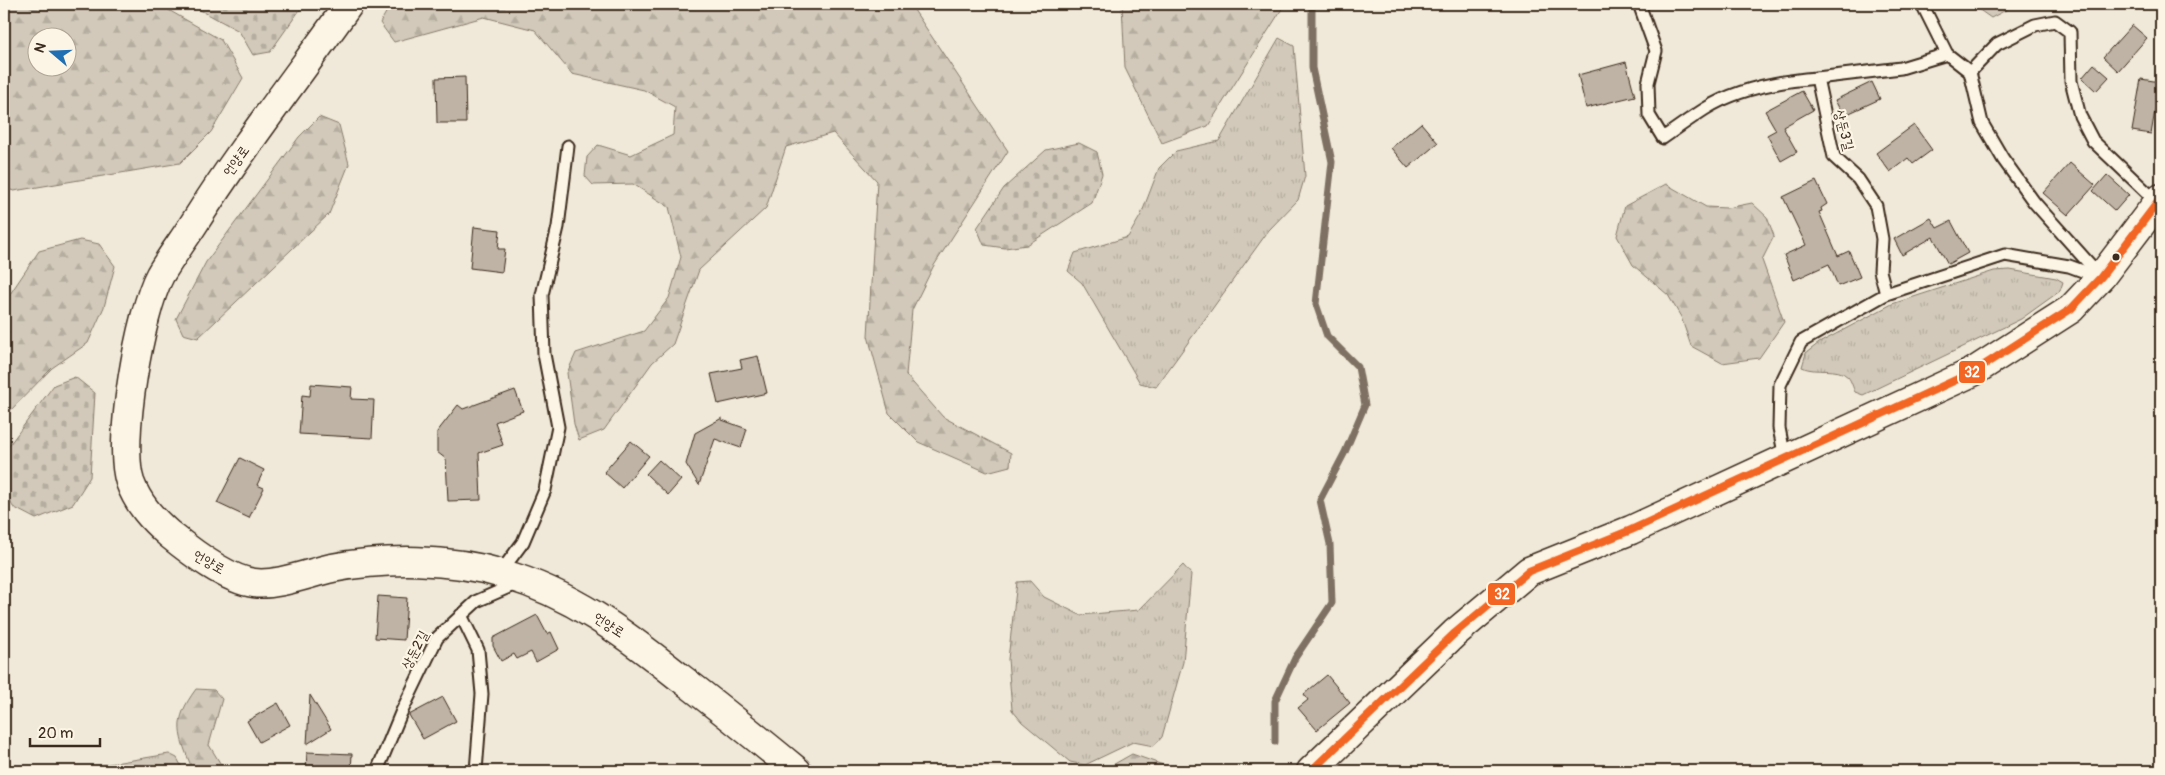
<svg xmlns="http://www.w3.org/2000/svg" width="2165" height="775" font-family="Pangolin,'Poor Story',sans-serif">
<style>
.grass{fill:url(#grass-tufts);stroke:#867a6c}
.forest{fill:url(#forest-firs);stroke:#867a6c;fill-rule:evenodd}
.cemetery{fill:url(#cemetery-stones);stroke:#867a6c}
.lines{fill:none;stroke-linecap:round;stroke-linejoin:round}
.stream{stroke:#7e7163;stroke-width:7}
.building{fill:#beb3a4;stroke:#3b2a1e}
.service-casing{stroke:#3b2a1e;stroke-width:15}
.tertiary-casing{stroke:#3b2a1e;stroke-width:31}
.service{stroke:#fcf5e5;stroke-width:11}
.tertiary{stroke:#fcf5e5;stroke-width:28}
.bus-1-casing{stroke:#fcf5e5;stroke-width:11}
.bus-1{stroke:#f26522;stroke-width:8}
.bus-dot{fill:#3b2a1e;stroke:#fcf5e5;stroke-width:2}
.labels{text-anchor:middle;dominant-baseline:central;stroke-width:4.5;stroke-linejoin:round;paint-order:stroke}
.street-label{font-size:14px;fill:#3b2a1e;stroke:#fcf5e5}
.line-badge{stroke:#fcf5e5;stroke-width:2}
.badge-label{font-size:14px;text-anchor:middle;font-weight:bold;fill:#fff}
</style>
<defs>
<pattern id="grass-tufts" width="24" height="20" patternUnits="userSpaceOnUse" patternTransform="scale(1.25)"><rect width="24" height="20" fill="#d2c9ba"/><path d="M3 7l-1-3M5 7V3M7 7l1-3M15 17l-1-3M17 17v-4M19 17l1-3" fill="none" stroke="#b5ad9f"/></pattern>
<pattern id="forest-firs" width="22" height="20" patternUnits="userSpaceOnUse" patternTransform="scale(1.25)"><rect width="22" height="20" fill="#d2c9ba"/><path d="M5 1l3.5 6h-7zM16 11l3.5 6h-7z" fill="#b5ad9f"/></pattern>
<pattern id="cemetery-stones" width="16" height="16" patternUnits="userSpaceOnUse" patternTransform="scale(1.25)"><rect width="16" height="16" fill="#d2c9ba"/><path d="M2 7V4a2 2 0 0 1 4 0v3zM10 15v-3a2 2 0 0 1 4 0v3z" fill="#b5ad9f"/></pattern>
</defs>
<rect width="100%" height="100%" fill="#f0e9d9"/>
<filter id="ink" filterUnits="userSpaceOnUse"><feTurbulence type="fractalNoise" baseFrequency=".02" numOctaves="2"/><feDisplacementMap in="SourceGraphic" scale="10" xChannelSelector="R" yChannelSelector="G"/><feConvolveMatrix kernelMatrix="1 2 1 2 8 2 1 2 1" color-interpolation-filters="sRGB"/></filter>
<g filter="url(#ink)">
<g class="grass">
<path d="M1279 38 1294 46 1305 176 1298 200 1269 230 1156 387 1140 383 1082 283 1068 271 1075 253 1128 237 1141 215 1159 168 1176 151 1219 141Z"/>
<path d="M2010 270 2056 278 2063 282 2060 291 2021 319 1863 395 1855 392C1853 388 1851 380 1848 377 1838 366 1815 374 1802 367L1806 353 1819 343 1892 304 1994 271Z"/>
<path d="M1183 565 1191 574 1183 662 1162 737 1154 746 1133 742 1085 765 1070 762 1022 722 1012 710 1008 659 1017 582 1030 581 1044 597 1080 615 1139 610Z"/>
<path d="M169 754 177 758 184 771H83L96 766Z"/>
</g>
<g class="forest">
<path d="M4 4H158L221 40 243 78 211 132 180 163 14 191 4 188ZM38 38H68V68H38Z"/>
<path d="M391 4H910L1008 151 933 267 912 310 906 375 943 417 1011 453 1010 466 987 472 918 442 889 413 868 336 877 181 833 133 786 147 766 208 699 270 673 344 652 363 604 430 579 440 574 424 567 373 576 353 644 331 669 298 681 257 669 207 633 184 593 185 585 176 587 157 598 145 631 155 673 135 675 107 644 90 572 74 535 30 484 17 394 42 380 23Z"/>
<path d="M1122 4H1285L1208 126 1162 143 1125 68Z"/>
<path d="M1971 4H2017L1991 18Z"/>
<path d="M319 117 339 125 349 164 329 214 198 338 183 334 176 319 206 262 299 137Z"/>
<path d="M1666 184 1706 207 1727 208 1752 203 1767 217 1774 236 1762 260 1784 322 1759 358 1722 363 1691 346 1681 317 1668 295 1633 265 1617 236 1625 206Z"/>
<path d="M80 240 99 244 115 266 104 307 88 343 52 368 4 417V303L39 251Z"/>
<path d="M196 689 214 690 222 699 209 745 225 771H193C179 735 171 723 196 689Z"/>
<path d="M1132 754 1163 765 1166 771H1102Z"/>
</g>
<g class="cemetery">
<path d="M189 4H304L270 52 253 55 239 31Z"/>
<path d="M1079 143 1097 152 1102 174 1092 203 1027 245 1005 248 984 245 977 228 1004 188 1046 150Z"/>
<path d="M75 377 95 393 90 477 73 504 36 519 13 507 4 489V452L54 385Z"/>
</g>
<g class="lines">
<path class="stream" d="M1275 742V701L1295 658 1332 603 1330 544 1320 500 1345 452 1365 405 1358 367 1327 336 1316 304 1332 162 1312 68V4"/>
</g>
<g class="building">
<path d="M2132 25 2147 38 2118 71 2103 57Z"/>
<path d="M1626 62 1635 96 1586 108 1578 75Z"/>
<path d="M2094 64 2109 77 2096 91 2082 78Z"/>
<path d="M465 77 466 123H437L436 78Z"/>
<path d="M2141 79 2160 82 2151 134 2132 131Z"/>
<path d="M1872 82 1880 99 1843 116 1835 100Z"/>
<path d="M1802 91 1813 110 1783 127 1797 152 1781 161 1767 135 1776 130 1765 111Z"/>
<path d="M1421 123 1438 143 1408 168 1391 148Z"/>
<path d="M1914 125 1932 150 1913 164 1908 158 1890 172 1876 153Z"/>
<path d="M2070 163 2095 185 2068 215 2043 193Z"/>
<path d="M2107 175 2129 195 2115 211 2093 191Z"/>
<path d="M1816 181 1827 204 1821 208 1822 211 1819 212 1838 256 1849 251 1860 277 1838 286 1829 264 1794 280 1784 255 1806 245 1783 197Z"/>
<path d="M1931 218 1937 228 1951 221 1968 253 1948 264 1933 237 1902 255 1894 239Z"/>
<path d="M474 227 500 230 498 249H505L502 272 470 268Z"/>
<path d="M758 356 767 393 718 404 711 374 742 368 740 360Z"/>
<path d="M311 384 352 387 351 399 374 400 372 438 299 434 302 395 310 396Z"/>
<path d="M515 390 523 411 495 422 503 445 479 453 481 500 448 501 446 459 437 452V432L458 405 463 409Z"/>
<path d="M722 418V420L747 429 741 448 715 439 699 485 686 464 695 433Z"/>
<path d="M631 441 649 456 622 488 604 472Z"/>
<path d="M240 458 264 470 257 485 264 488 249 518 217 503Z"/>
<path d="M659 460 681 480 668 495 646 474Z"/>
<path d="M378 596 407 598 404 640 375 638Z"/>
<path d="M537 615 547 634 551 632 559 649 536 662 531 652 517 659 514 654 501 661 493 646V638Z"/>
<path d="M1327 675 1350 703 1317 730 1298 708 1308 700 1304 694Z"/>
<path d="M310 695 331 729 307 744Z"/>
<path d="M443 697 456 721 423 739 409 715Z"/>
<path d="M278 703 290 725 259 742 247 721Z"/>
<path d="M307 752 352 754 351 771H306Z"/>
</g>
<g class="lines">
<defs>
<g id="service">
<path d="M1639 4 1656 51 1648 83 1649 115 1663 138C1677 128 1691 118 1705 109 1738 88 1780 81 1817 78L1834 157 1858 179 1876 206 1882 239 1880 271 1886 294 1801 342 1780 385 1779 428 1785 458"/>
<path d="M1922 4 1947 54 1970 72 1982 123 2003 159 2034 202 2101 277"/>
<path d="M1970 72 1997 44 2035 25 2055 21 2070 32 2071 81 2080 116 2093 141 2158 203"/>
<path d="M1817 78 1901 68 1947 54"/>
<path d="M1886 294 2005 255 2069 266 2099 277"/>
<path d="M500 573 523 542 545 490 558 427 544 354 542 295 558 227 568 146"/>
<path d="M461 615 478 650 482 694 476 771"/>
<path d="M377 771 401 713 437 638 477 601 518 583"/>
</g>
<g id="tertiary">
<path d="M349 4C297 77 241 149 193 225 182 242 170 258 160 275 140 312 117 443 130 482 138 504 152 519 169 534 190 551 227 580 254 583 277 586 309 573 332 568 386 558 449 558 503 574 570 593 624 633 678 676 719 707 758 739 797 771"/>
<path d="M1311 771 1455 633 1529 571 1631 530 1973 372 2071 309 2101 277 2161 198"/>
</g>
</defs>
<use href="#service" class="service-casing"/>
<use href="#tertiary" class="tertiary-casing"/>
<use href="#service" class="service"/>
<use href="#tertiary" class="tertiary"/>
<defs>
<path id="bus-1" d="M1311 771 1455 633 1529 571 1631 530 1973 372 2071 309 2101 277 2161 198"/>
</defs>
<use href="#bus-1" class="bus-1-casing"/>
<use href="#bus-1" class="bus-1"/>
</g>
</g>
<circle class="bus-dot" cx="2116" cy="257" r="4.5"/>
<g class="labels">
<g class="street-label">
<text transform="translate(1844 130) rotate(75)">상둔3길</text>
<text transform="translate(236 161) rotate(-54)">언양로</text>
<text transform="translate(209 562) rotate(30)">언양로</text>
<text transform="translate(609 625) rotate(33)">언양로</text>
<text transform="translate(415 650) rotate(-62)">상둔2길</text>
</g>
</g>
<g class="line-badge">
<rect x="1958" y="360" width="28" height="24" rx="5" fill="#f26522"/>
<rect x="1487" y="582" width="29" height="24" rx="5" fill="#f26522"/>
</g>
<g class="badge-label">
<text x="1972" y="377">32</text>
<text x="1502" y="599">32</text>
</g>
<rect width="2165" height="775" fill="none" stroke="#fcf5e5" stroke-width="20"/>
<rect x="10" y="10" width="2145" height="755" fill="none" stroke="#3b2a1e" stroke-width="2" filter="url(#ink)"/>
<g transform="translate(52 52) rotate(289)"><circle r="24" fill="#fcf5e5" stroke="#afa495"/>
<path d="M0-4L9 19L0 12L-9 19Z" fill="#1f6fb2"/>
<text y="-8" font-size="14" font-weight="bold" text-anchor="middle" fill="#3b2a1e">N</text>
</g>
<path d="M30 738v8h70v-8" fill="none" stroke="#3b2a1e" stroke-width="2.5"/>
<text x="38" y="738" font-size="15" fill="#3b2a1e" stroke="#fcf5e5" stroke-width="4" paint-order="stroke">20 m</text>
</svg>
